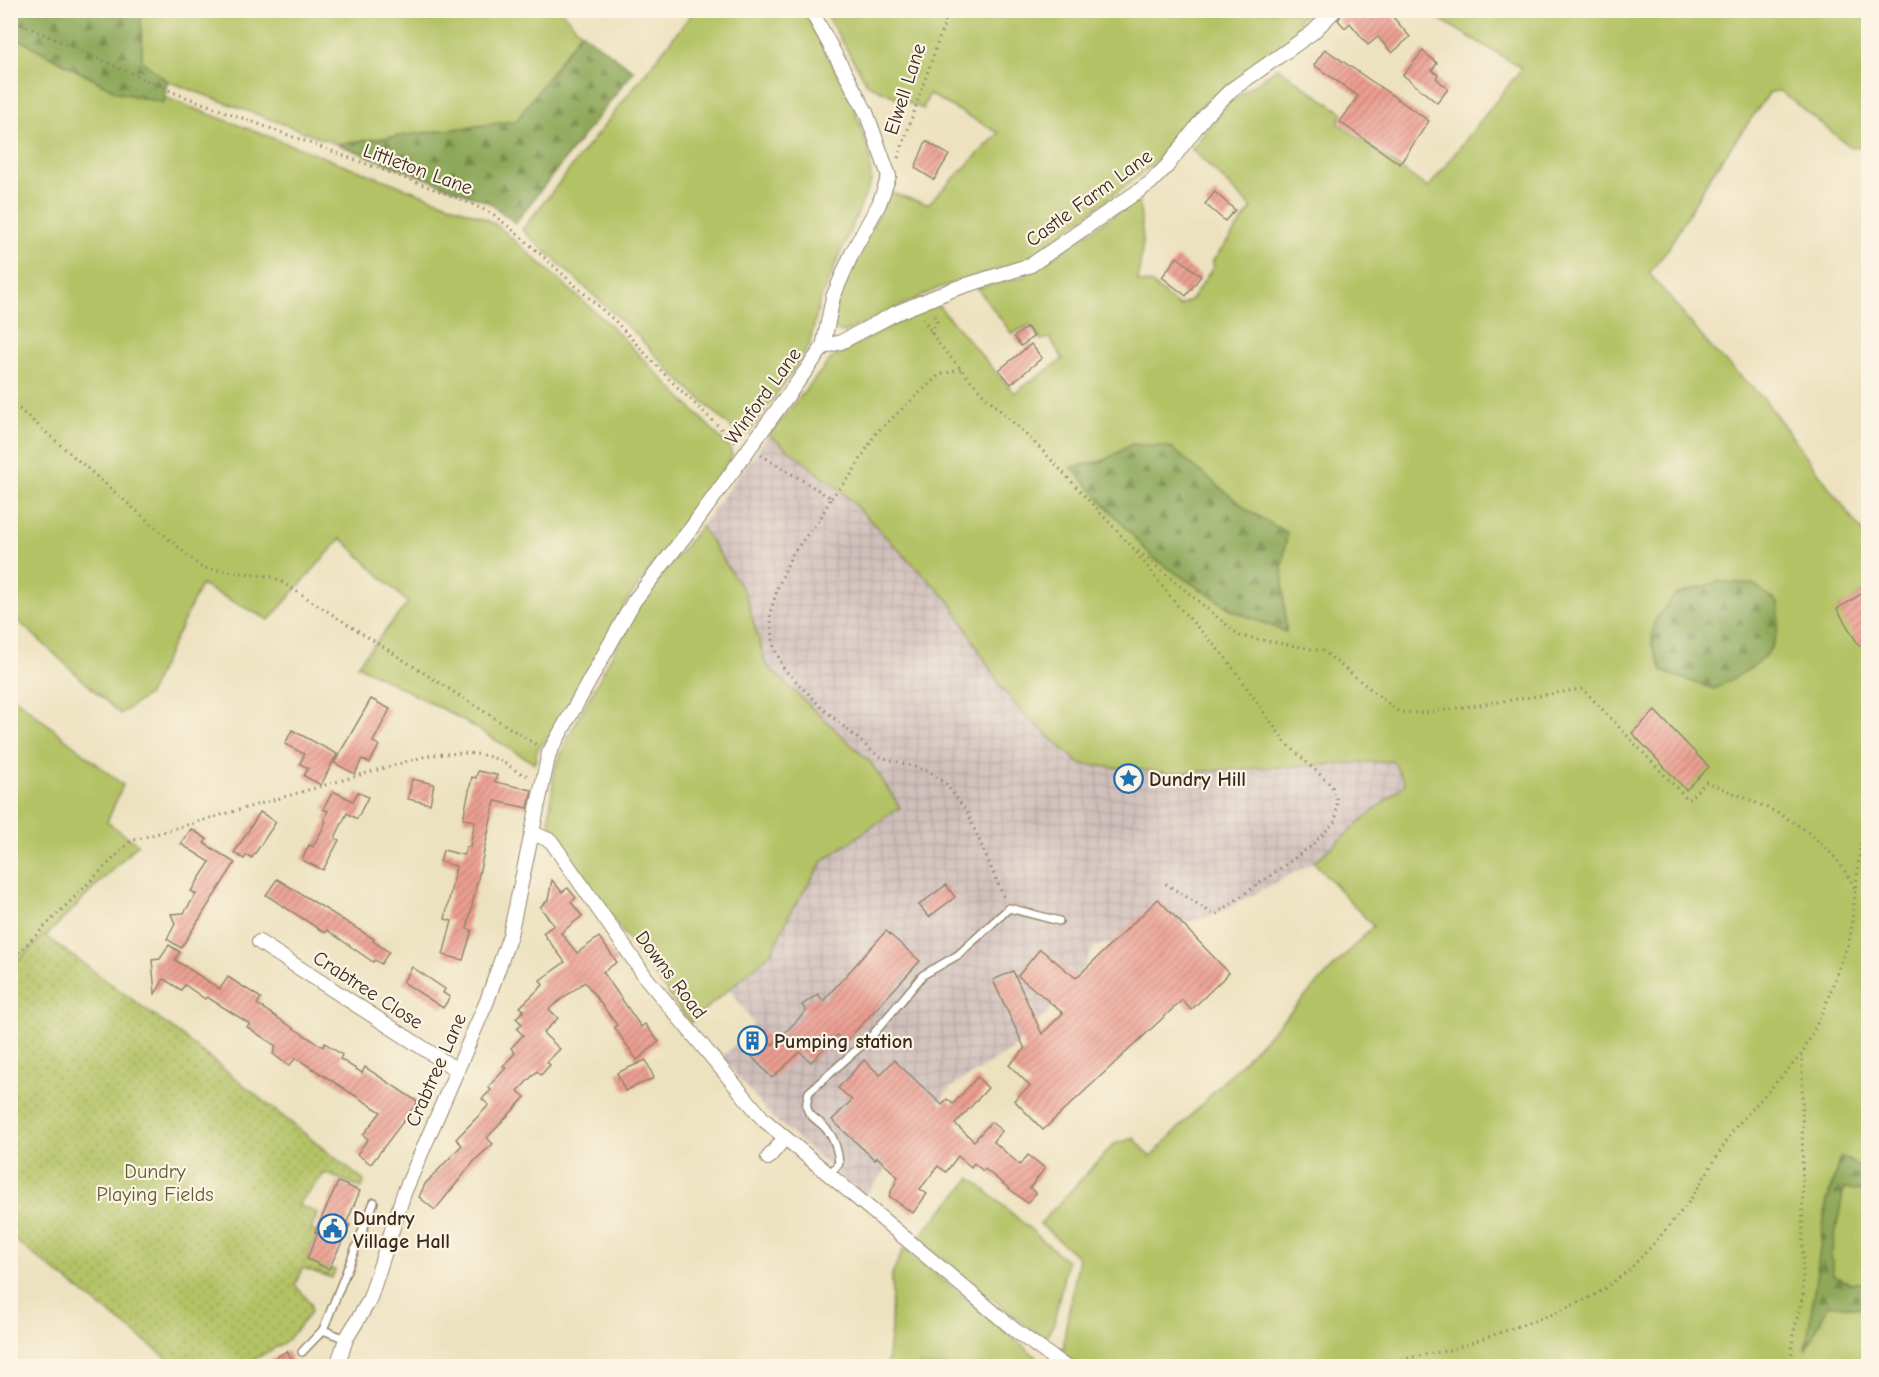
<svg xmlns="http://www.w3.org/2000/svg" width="1879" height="1377" font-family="'Comic Neue',sans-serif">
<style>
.industrial{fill:url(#industrial-grid)}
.green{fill:#b3c265;stroke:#777642;stroke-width:1.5;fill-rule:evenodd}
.forest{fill:url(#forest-firs);stroke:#64693c;stroke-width:1.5}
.park{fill:url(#park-dots);stroke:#777642;stroke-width:1.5}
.building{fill:url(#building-hatch)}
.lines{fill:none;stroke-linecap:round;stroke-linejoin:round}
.lane-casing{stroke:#94866f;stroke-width:10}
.street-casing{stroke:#94866f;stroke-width:16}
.path{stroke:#94866f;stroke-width:3;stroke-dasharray:1.5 4.5;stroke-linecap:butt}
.lane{stroke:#fff;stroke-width:7}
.street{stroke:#fff;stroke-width:14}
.labels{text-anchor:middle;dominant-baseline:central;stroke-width:4.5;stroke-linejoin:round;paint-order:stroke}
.street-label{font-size:20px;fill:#3b2a1e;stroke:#fcf5e5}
.poi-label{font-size:20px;font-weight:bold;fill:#3b2a1e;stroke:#fcf5e5;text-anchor:start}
.park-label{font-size:20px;fill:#5f5833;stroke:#fcf5e5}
</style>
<defs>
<pattern id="industrial-grid" width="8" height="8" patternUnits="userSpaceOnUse" patternTransform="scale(1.5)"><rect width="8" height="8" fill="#d0c0bc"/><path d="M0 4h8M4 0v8" fill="none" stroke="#b4a5a1"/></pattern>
<pattern id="forest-firs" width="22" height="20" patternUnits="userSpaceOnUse" patternTransform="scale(1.5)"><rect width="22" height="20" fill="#8ea85a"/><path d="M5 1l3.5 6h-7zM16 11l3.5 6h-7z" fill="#75894a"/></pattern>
<pattern id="park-dots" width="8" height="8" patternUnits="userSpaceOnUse" patternTransform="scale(1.5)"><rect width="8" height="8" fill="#b3c265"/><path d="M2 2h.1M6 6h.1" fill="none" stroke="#939e53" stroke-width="1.8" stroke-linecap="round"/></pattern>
<pattern id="building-hatch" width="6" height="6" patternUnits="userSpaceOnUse" patternTransform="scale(1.5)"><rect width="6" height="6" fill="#ec9e92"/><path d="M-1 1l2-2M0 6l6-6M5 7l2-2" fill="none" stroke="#c08177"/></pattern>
</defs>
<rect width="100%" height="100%" fill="#fcf5e5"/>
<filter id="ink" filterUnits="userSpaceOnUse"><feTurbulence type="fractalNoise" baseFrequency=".0167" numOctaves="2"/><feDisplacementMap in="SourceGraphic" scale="12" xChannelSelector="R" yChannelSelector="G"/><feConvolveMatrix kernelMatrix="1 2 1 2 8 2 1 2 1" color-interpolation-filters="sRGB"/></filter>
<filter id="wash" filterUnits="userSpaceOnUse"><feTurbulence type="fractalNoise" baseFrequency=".008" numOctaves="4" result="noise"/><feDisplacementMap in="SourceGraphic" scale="24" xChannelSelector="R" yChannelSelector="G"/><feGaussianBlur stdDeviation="1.35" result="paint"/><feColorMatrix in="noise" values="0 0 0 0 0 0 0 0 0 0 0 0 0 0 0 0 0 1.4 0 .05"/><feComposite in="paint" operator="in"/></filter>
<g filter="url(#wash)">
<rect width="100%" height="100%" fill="#ede2c0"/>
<path class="industrial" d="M769 435 839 489 951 603 1001 687 1167 773 1393 761 1405 784 1314 862 1215 915 1094 947 1075 983 1009 1052 951 1087 864 1197 770 1115 722 1058 754 1024 730 990 772 952 791 911 824 860 899 806 871 763 766 665 745 593 701 526Z"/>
<g class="green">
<path d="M560 10 581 32 516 121 337 144 167 81 142 61 141 11Z"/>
<path d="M694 11H804L853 103 870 154 871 182 819 303 809 347 748 434 733 429 674 375 637 335 522 230Z"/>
<path d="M824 11H1312L1301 17 1294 36 1190 115 1183 128 1150 167 1027 260 941 287 845 332 837 331 831 325C842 277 868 236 890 193L928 204 999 133 929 94 923 109 868 85Z"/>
<path d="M1426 11H1868V134L1861 146 1852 148 1780 91 1770 92 1711 175 1668 249 1649 273 1713 350 1765 400 1868 540V589L1838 609 1868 640V1170L1840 1157 1826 1205 1807 1348 1829 1304 1862 1308 1868 1318V1366H1079L1063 1354 1065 1331 1079 1258 1040 1224 1114 1144 1134 1138 1151 1157 1373 926 1314 862 1405 784 1393 761 1167 773 1080 764 1020 710 1001 687 951 603 839 489 769 435 831 359 911 314 937 304 1014 393 1063 359 1050 338 1041 340 1029 325 1012 334 977 288 1023 277 1139 198 1143 242 1138 282 1151 283 1179 306 1191 300 1214 266 1212 262 1252 208 1192 149 1230 101 1278 68 1343 113 1338 123 1428 188 1522 68ZM1170 447 1249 511 1287 533 1282 569 1286 632 1232 610 1071 467ZM1718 582 1753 584 1778 603 1714 689 1663 672 1652 645 1654 622Z"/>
<path d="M11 35 117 92 164 102V97L480 216 497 225 610 325 730 448 732 455 727 466 624 605 562 723 537 750 535 764 452 714 357 665 408 603 341 538 269 620 201 585 148 695 120 714 11 614Z"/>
<path d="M701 526 745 593 766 665 871 763 900 807 824 860 791 911 772 952 690 1023 589 887 549 822 554 772 566 741 640 603Z"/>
<path d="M10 694 123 785 107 822 138 844 11 971Z"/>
<path d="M971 1178 1067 1261 1054 1323 1046 1337 1038 1335 917 1239Z"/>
<path d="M1844 1187 1868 1192V1283H1849L1833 1276 1831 1255Z"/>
<path d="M904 1248 1034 1355 1042 1366H887L891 1328 892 1274Z"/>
</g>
<g class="forest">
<path d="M10 11H141L142 61 167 81 164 103 117 92 11 35Z"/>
<path d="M581 32 634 71 515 223 490 203 337 144 516 121Z"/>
<path d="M1132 444 1170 447 1249 511 1287 533 1282 569 1286 632 1232 610 1153 558 1071 467 1100 463Z"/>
<path d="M1718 582 1753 584 1778 603C1784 656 1755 666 1714 689L1663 672 1652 645 1654 622 1675 595Z"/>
<path d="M1841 1157 1868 1170V1192L1844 1188 1831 1255 1833 1275 1849 1283H1868V1318L1862 1308 1829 1304 1806 1350 1826 1205Z"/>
</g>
<path class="park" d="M44 935 177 1032 364 1181 362 1188 325 1173 298 1205 318 1213 311 1230 318 1233 307 1259 335 1270 332 1278 303 1268 295 1285 311 1303V1312L287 1341 243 1366H177L11 1237 10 971Z"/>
<g id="blocks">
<g class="building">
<path d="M1344 10H1387L1410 37 1392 53 1378 37 1368 45 1350 23 1345 28 1338 20Z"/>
<path d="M1325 49 1429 121 1400 164 1340 122 1358 96 1314 65Z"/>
<path d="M1423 51 1437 63 1432 70 1438 75 1436 78 1448 89 1437 103 1403 75Z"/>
<path d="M926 141 949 155 934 180 915 168Z"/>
<path d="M1215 192 1235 210 1225 221 1205 204Z"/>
<path d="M1177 257 1201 276 1186 296 1162 277Z"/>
<path d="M1027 327 1034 336 1021 346 1014 337Z"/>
<path d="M1031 344 1042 358 1011 384 999 370Z"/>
<path d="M1869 589V640L1859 646 1837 609Z"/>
<path d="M371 699 390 709 373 742 379 745 370 763 362 759 355 774 334 763Z"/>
<path d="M1655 711 1709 767 1686 790 1632 733Z"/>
<path d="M292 730 337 754 321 785 304 776 308 768 300 764 304 754 285 744Z"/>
<path d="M478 771 497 775 495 782 532 790 528 808 495 801 467 929 472 930 463 960 443 955 452 921 445 919 456 866 440 862 443 850 464 855 466 847H470L475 821 463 819 472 777 476 778Z"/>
<path d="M412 779 434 784 430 804 408 799Z"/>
<path d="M333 791 353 801 358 792 368 797 357 819 347 813 335 838 339 840 323 870 302 860 309 845 313 847 326 822 324 820 328 811 323 809Z"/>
<path d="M260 812 276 822 252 858 247 855 244 859 234 853Z"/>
<path d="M191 829 207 839 204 843 235 863 181 948 167 939 175 924 171 914 184 913 196 894 191 891 210 862 181 844Z"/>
<path d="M277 879 374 939 373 941 389 952 381 964 375 960 373 962 327 930 325 933 266 895Z"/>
<path d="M552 880 562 892 568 888 576 898 571 902 582 916 561 933 577 953 599 937 617 962 603 972 641 1027 645 1024 659 1042 637 1060 614 1027 617 1025 585 982 559 1001 549 1009 558 1018 543 1033 560 1049 547 1062 550 1065 541 1075 537 1071 518 1091 525 1097 487 1138 493 1144 476 1159 435 1210 419 1197 425 1184 462 1145 456 1139 489 1105 482 1099 491 1090 488 1087 506 1068 503 1066 515 1053 511 1048 523 1035 517 1029 522 1024 516 1018 524 1010 520 1007 543 985 540 980 565 962 543 933 554 925 540 907 548 900Z"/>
<path d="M946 885 955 897 929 917 919 905Z"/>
<path d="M1158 899 1229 973 1191 1010 1182 1000 1043 1130 1014 1100 1030 1086 1009 1065 1025 1049 993 980 1013 971 1042 1034 1063 1013 1018 976 1040 949 1076 978Z"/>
<path d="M886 931 920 961 845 1043 837 1035 811 1062 800 1052 772 1078 740 1044 759 1028 773 1045 806 1011 802 1005 818 994 823 1001Z"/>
<path d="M169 945 180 952 175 960 220 989 228 977 261 998 257 1004 290 1026 323 1047 325 1043 342 1055 340 1059 362 1073 365 1067 418 1102 371 1164 357 1154 368 1139 363 1135 381 1112 296 1058 289 1066 273 1054 276 1046 247 1027 250 1024 207 997 205 999 185 985 181 990 164 979 155 994 152 960 160 959Z"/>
<path d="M412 967 445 989 443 993 450 997 443 1008 403 982Z"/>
<path d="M646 1060 654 1078 625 1091 617 1073Z"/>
<path d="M864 1060 880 1075 894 1060 942 1105 947 1099 953 1104 977 1077 988 1088 955 1124 974 1141 991 1122 1002 1131 993 1141 1020 1165 1028 1155 1045 1168 1030 1188 1036 1193 1027 1203 985 1169 983 1171 974 1163 971 1167 958 1156 946 1172 938 1166 920 1189 927 1194 913 1213 889 1196 898 1177 877 1157 875 1160 832 1120 852 1100 838 1088Z"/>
<path d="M338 1182 360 1191 346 1224 350 1225 329 1269 307 1259 318 1233 315 1232Z"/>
<path d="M287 1351 296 1366H260Z"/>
</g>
</g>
</g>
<g filter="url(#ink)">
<use href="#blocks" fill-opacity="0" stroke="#94866f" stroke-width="1.5"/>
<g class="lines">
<defs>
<g id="lane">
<path d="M828 1176 839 1163C838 1152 835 1140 828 1131 815 1115 801 1117 809 1092L870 1038 923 975 958 955 1009 908 1059 921"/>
<path d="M346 1339 323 1330 374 1202"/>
<path d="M302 1352 323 1330"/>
</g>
<g id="street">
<path d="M823 347 841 342 896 313 954 289 1031 265 1150 183 1167 166 1205 116 1231 90 1312 33 1335 10"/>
<path d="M533 833 551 841 647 979 764 1120 1016 1331 1064 1366"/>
<path d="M259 942 457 1070"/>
<path d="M768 1158 784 1139"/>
<path d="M337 1366 346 1339 369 1301 404 1193 487 1001 510 935 549 753 634 601 692 527 823 347 833 297 853 251 879 204 889 176 866 112 811 10"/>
</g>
</defs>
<use href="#lane" class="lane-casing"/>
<use href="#street" class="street-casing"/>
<g class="path">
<path d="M10 19 175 93 458 198 493 214 519 235 616 322 670 380 736 443"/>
<path d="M898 158 949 10"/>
<path d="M923 318 938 343 982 393 1043 451 1133 548 1176 604 1226 658 1285 742 1332 786 1337 800 1336 821 1310 847 1215 915 1163 882"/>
<path d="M931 333 937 321 933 313"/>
<path d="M10 401 202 568 274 577 538 746"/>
<path d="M761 455 831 498 821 517 791 556 778 587 770 613 774 647 784 669 821 707 878 756 928 771 946 784 967 812 1004 898"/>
<path d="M831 498 851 475 876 433 939 375 961 369"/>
<path d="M1138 551 1240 636 1323 651 1399 712 1425 713 1583 689 1688 800 1706 782C1767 807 1827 827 1856 892"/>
<path d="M10 961 131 841 426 756C451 753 477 750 501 761 510 766 519 774 530 776"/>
<path d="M1366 1366 1450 1350 1556 1313 1597 1294 1629 1270 1656 1241 1689 1202 1734 1129 1802 1054 1824 1009 1850 938 1868 780"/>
<path d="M1791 1366 1793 1335 1803 1295 1802 1055"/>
</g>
<use href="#lane" class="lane"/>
<use href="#street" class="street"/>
</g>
</g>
<defs>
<symbol id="sight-ring" viewBox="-11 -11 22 22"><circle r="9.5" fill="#fcf5e5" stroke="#1f6fb2" stroke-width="1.5"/><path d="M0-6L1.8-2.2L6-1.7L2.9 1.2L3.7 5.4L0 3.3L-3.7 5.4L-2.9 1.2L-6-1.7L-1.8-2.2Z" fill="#1f6fb2"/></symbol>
<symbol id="building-ring" viewBox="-11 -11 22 22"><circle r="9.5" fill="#fcf5e5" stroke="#1f6fb2" stroke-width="1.5"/><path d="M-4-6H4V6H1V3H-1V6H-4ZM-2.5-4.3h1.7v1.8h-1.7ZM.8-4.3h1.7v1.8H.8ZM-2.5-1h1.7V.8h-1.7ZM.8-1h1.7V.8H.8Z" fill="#1f6fb2"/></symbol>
<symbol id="civic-ring" viewBox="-11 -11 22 22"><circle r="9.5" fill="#fcf5e5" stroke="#1f6fb2" stroke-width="1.5"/><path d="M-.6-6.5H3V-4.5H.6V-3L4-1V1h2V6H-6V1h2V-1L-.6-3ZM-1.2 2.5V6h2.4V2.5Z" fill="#1f6fb2"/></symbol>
</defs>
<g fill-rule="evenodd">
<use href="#sight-ring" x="1112" y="762" width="33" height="33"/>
<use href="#building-ring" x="736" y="1024" width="33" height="33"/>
<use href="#civic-ring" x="316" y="1212" width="33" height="33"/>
</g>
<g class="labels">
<g class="street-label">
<text transform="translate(905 89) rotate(-72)">Elwell Lane</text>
<text transform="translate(418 169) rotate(20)">Littleton Lane</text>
<text transform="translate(1089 198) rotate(-36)">Castle Farm Lane</text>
<text transform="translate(763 396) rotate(-54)">Winford Lane</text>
<text transform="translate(671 975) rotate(53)">Downs Road</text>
<text transform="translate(368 990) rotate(33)">Crabtree Close</text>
<text transform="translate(436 1070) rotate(-66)">Crabtree Lane</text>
</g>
<g class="poi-label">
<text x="1149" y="779">Dundry Hill</text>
<text x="774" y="1041">Pumping station</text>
<text x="353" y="1218">Dundry<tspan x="353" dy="23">Village Hall</tspan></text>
</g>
<g class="park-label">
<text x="155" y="1171">Dundry<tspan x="155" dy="23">Playing Fields</tspan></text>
</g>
</g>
<rect width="1879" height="1377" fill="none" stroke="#fcf5e5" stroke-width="36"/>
</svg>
